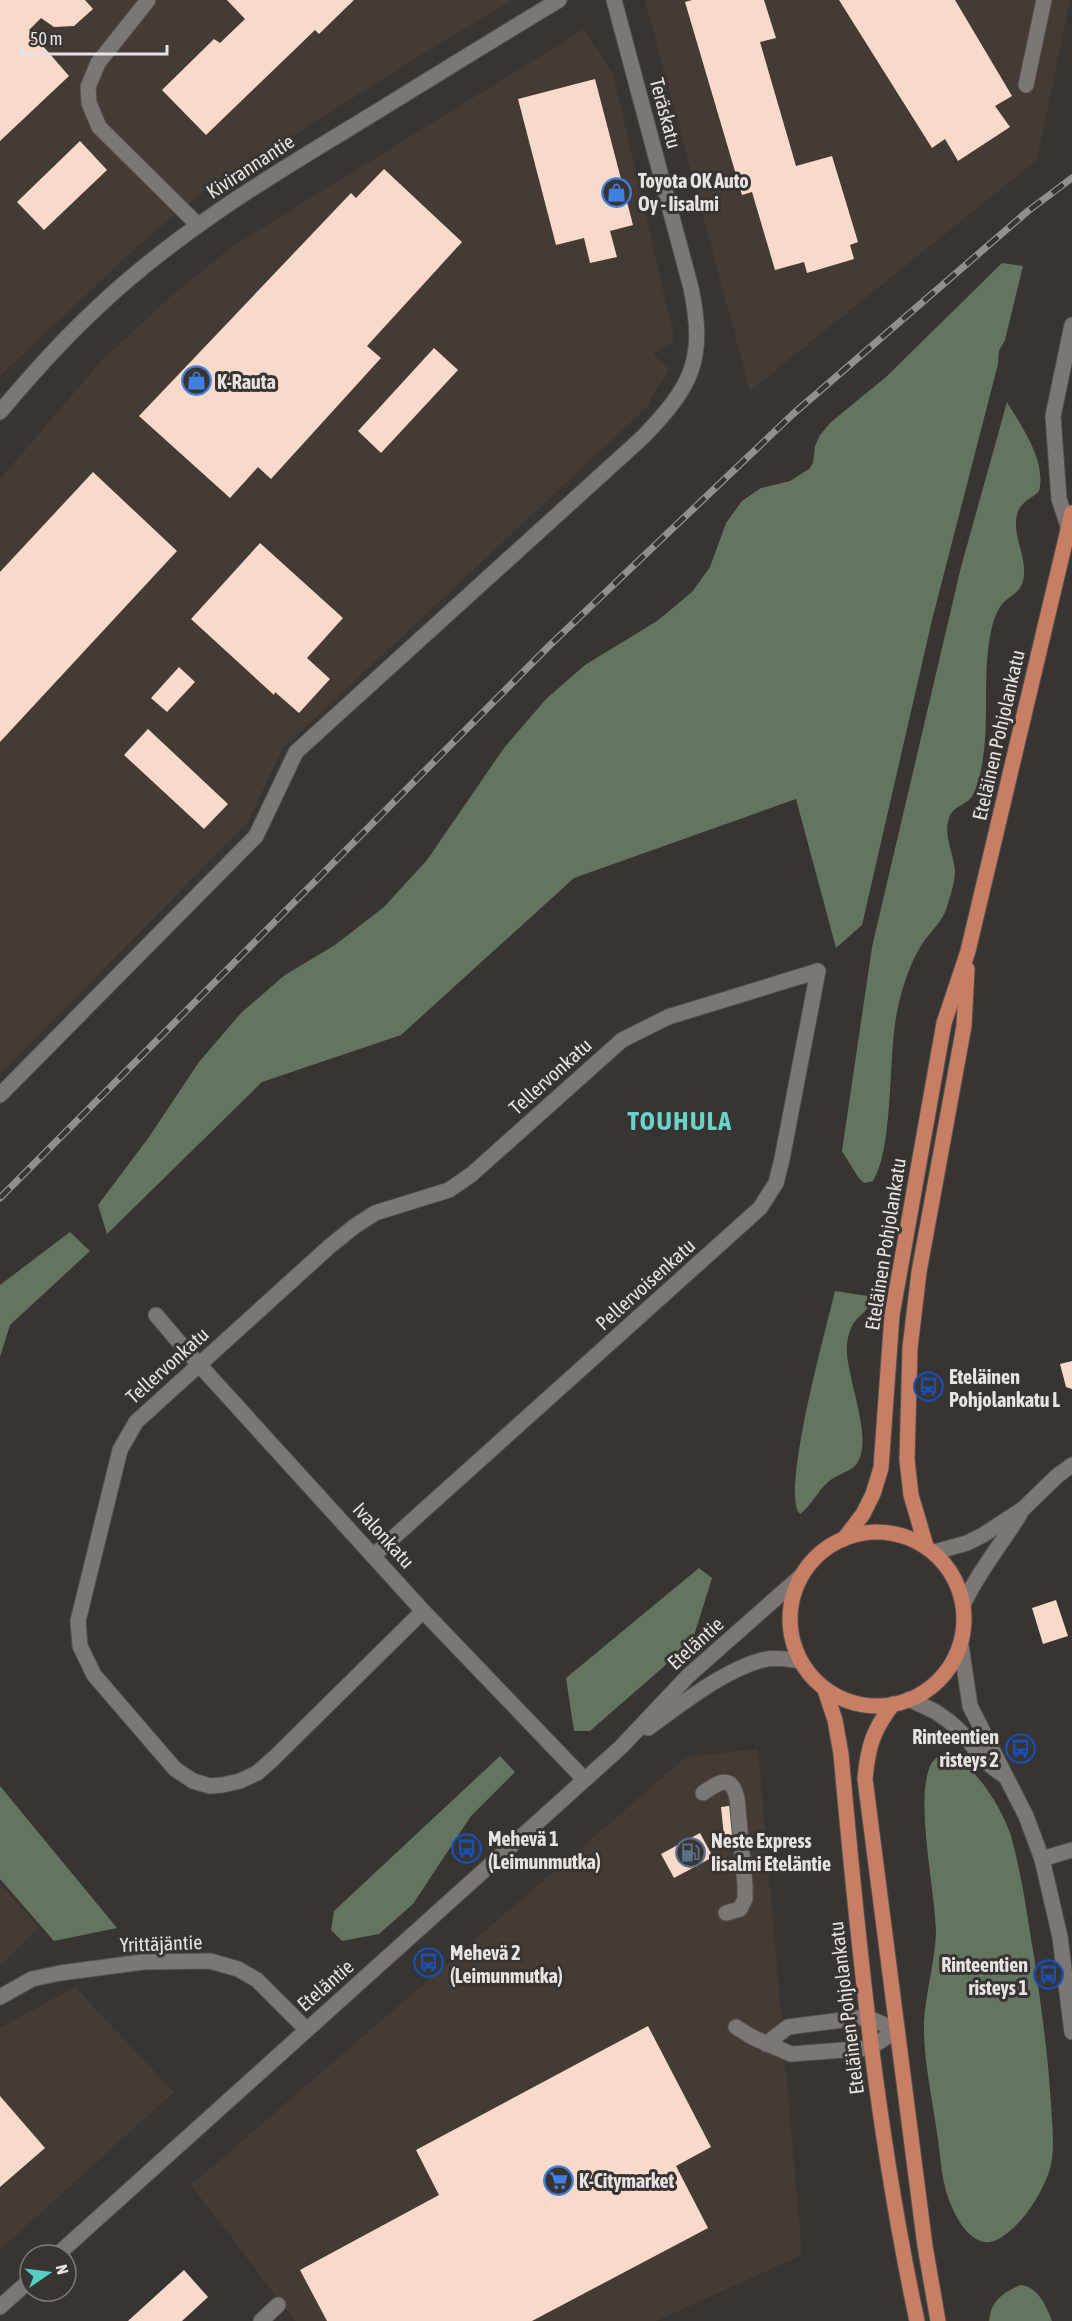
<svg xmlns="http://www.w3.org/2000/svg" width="1072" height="2321" font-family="'Asap Condensed',sans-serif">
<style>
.built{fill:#453b35}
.forest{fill:#63755f}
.building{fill:#f8daca}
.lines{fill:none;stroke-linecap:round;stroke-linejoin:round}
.minor-casing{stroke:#53504d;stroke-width:17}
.major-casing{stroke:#53504d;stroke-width:17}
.minor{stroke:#7c7774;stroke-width:15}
.major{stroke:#c87e64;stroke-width:15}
.rail-casing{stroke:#938f8e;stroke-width:7}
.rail{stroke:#383432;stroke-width:4.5;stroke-dasharray:14;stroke-linecap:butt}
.labels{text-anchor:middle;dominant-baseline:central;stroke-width:6;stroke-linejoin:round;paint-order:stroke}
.street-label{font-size:20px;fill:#e6e3e2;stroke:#383432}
.poi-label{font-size:20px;font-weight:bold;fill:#e6e3e2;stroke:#383432;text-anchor:start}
.district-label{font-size:26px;font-weight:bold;letter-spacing:1.5px;fill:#6ad4c8;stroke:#383432}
</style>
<rect width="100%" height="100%" fill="#383432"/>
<g class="built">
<path d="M0 0H513L440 43 198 196 139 245 0 376Z"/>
<path d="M645 0H1070L1037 160 750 391Z"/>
<path d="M584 29 613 74 675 341 653 354 669 369 646 408 282 749 248 822 0 1075V479L101 361 170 297 233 246Z"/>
<path d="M758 1749 802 2255 656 2321H295L191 2185 686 1757Z"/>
<path d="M0 1883 39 1928 0 1966Z"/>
<path d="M75 1987 174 2092 0 2250V2028Z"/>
</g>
<g class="forest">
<path d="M1002 263 1023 266 1005 340 999 351 998 364 932 620 862 925 836 948 796 799 574 878 401 1035 262 1082 107 1234 98 1205 149 1137 199 1062 241 1013 285 975 335 945 384 907 427 860 504 748 546 699 585 665 657 621 692 592 710 567 726 523 742 501 761 488 790 481 809 469 813 463 815 446 820 435 831 422 886 377Z"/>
<path d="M1007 402C1021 426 1047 461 1039 491 1033 498 1024 500 1019 509 1008 533 1031 559 1022 584 1019 592 1012 595 1006 600 999 606 994 618 992 627 979 681 995 741 974 793 969 805 953 805 949 818 943 836 954 854 955 871 955 883 950 896 947 907 943 921 930 932 922 944 909 965 902 988 897 1012 888 1055 894 1148 873 1181L864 1183 858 1177 842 1151 872 947 961 567Z"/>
<path d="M70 1232 90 1251 10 1325 0 1357V1285Z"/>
<path d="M835 1291 868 1296C873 1311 858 1314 852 1326 849 1331 848 1338 847 1344 844 1375 877 1443 855 1466 847 1473 835 1475 827 1483 817 1492 811 1506 800 1514 780 1493 827 1326 835 1291Z"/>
<path d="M699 1568 712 1578 692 1642 590 1731H574L566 1678Z"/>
<path d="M940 1755C971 1754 1003 1810 1011 1836 1022 1875 1027 1916 1034 1956 1041 2006 1048 2054 1051 2104 1052 2127 1056 2150 1049 2172 1041 2195 1023 2223 1002 2237 973 2257 953 2214 946 2191 941 2173 940 2152 937 2133 932 2096 923 2059 924 2021 926 1991 935 1962 936 1932 935 1890 916 1805 929 1769 931 1762 935 1759 940 1755Z"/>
<path d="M500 1756 515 1772 471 1816 413 1904 379 1934 342 1941 331 1930 334 1911Z"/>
<path d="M0 1786 117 1928 54 1941 0 1879Z"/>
<path d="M1020 2285C1038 2286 1046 2306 1052 2321H989C991 2301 1002 2293 1020 2285Z"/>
</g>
<g class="building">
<path d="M0 0H85L93 9 74 26 54 27 41 18 29 30 69 76 0 141Z"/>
<path d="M227 0H354L319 34 315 30 206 135 162 90 214 39 220 43 245 19Z"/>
<path d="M692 0H764L776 38 760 42 796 166 832 156 858 242 850 245 854 259 807 273 804 262 775 270 752 192 742 195 685 2Z"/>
<path d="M839 0H955L1012 96 995 106 1010 127 958 161 945 139 932 148Z"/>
<path d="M595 79 633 225 610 231 617 257 590 263 584 238 556 245 518 99Z"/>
<path d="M80 141 107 170 44 230 17 202Z"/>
<path d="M384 169 462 242 367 346 381 358 271 479 258 467 230 498 139 416 351 193 356 198Z"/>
<path d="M434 348 458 370 381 453 358 431Z"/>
<path d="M93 472 177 551 0 742V572Z"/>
<path d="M260 543 343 618 307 658 330 679 299 713 275 692 274 695 191 619Z"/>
<path d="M179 667 195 682 167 712 151 698Z"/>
<path d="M148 729 228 804 204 829 124 755Z"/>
<path d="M1072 1361V1389L1066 1387 1060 1364Z"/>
<path d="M1056 1600 1068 1636 1043 1644 1032 1608Z"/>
<path d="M743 1804 746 1834 724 1836 721 1807Z"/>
<path d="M700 1833 713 1857 674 1878 661 1854Z"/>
<path d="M648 2026 711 2147 676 2166 708 2228 532 2321H327L300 2270 439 2195 416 2150Z"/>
<path d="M0 2096 45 2148 0 2187Z"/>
<path d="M184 2270 208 2297 182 2321H128Z"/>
</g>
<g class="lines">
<defs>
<g id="minor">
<path d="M148 0 98 63 88 87 89 103 99 127 198 225"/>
<path d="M1026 85 1044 0"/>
<path d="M0 412C31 375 63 339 99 306 174 235 262 181 350 128 420 85 489 42 559 0"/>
<path d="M1069 529 1059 499 1053 416 1072 325"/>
<path d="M0 1095 256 836 296 752 643 437C692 386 706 360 691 288L614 0"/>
<path d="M156 1315 184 1348 423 1611 584 1779"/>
<path d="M935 1552 967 1543 983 1535 1023 1509 1057 1476 1072 1465"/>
<path d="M374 1555 760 1208 776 1183 782 1159 818 971 668 1017 622 1040 472 1174 449 1190 375 1213 355 1226 330 1246 136 1422 120 1450 78 1621 80 1646 94 1675 175 1769 193 1781 210 1786 222 1785 240 1781 257 1773 273 1759 423 1611"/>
<path d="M963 1605C978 1572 1001 1545 1020 1514"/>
<path d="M961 1645 970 1706 1026 1816 1042 1859 1060 1937 1072 2032"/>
<path d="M909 1699 936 1712 950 1722 967 1738 983 1760 1003 1775"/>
<path d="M648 1728C682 1704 722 1671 762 1660 774 1657 787 1659 800 1661"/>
<path d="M703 1793C718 1783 731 1773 737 1798L745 1885V1899L740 1909 726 1913"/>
<path d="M1042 1859 1072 1850"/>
<path d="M0 1997 32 1979 60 1973 143 1962 210 1961 238 1969 257 1980 306 2029"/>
<path d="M736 2027 752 2037 791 2054 870 2048 897 2030"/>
<path d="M766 2044 788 2027 866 2017 897 2030"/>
<path d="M57 2255 621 1747 688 1676 801 1576"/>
<path d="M0 2307 30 2280"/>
<path d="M261 2321 278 2305"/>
</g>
<g id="major">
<circle cx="877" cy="1619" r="87"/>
<path d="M844 1539 863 1514 873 1494 881 1468 892 1315 944 1023 968 951 1072 513"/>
<path d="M926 1546 911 1495 907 1460 910 1348 919 1272 964 1026 967 969"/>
<path d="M825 1690 835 1720 841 1754C858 1944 877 2134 917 2321"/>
<path d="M893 1704C873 1730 868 1746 865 1779L925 2246 938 2321"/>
</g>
</defs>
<use href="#minor" class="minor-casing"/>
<use href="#major" class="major-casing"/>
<use href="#minor" class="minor"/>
<use href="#major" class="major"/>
<defs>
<path id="rail" d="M0 1198 549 646 793 414 1028 211 1072 178"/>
</defs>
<use href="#rail" class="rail-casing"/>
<use href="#rail" class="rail"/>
</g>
<defs>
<symbol id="shop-ring" viewBox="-11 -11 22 22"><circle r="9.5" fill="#383432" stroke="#3f7fe0" stroke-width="1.5"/><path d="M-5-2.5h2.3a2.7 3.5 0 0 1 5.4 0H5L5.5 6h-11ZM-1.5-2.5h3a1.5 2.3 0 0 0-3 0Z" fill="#3f7fe0"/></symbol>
<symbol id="bus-ring" viewBox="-11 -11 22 22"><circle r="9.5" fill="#383432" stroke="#1a4fb4" stroke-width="1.5"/><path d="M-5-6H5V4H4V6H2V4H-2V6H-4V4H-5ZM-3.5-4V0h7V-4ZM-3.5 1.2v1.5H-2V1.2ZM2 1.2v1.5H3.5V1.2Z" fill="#1a4fb4"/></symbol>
<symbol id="fuel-ring" viewBox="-11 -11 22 22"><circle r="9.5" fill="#383432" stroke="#5c6f8a" stroke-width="1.5"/><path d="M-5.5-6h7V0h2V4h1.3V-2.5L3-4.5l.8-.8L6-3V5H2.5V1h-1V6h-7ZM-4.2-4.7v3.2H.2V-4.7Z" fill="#5c6f8a"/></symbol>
<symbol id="supermarket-ring" viewBox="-11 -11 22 22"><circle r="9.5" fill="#383432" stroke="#3f7fe0" stroke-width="1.5"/><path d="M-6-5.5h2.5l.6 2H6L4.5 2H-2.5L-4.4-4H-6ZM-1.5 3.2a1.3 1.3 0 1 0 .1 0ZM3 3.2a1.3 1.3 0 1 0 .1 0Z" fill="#3f7fe0"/></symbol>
</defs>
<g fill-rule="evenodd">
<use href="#shop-ring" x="600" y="176" width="33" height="33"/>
<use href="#shop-ring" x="180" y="364" width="33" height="33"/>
<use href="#bus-ring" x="912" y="1370" width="33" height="33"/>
<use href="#bus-ring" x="1004" y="1732" width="33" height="33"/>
<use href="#bus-ring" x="450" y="1832" width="33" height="33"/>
<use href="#fuel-ring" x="674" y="1836" width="33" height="33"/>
<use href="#bus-ring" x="412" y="1946" width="33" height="33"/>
<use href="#bus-ring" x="1032" y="1958" width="33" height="33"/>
<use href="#supermarket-ring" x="542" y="2164" width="33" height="33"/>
</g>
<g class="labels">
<g class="street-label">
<text transform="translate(666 113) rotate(75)">Teräskatu</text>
<text transform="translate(250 166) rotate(-33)">Kivirannantie</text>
<text transform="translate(998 735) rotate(-77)">Eteläinen Pohjolankatu</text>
<text transform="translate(550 1076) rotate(-42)">Tellervonkatu</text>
<text transform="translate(885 1244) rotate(-81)">Eteläinen Pohjolankatu</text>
<text transform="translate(645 1284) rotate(-42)">Pellervoisenkatu</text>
<text transform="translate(167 1365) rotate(-42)">Tellervonkatu</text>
<text transform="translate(384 1535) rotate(48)">Ivalonkatu</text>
<text transform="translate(695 1643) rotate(-42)">Eteläntie</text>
<text transform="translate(161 1943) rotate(-2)">Yrittäjäntie</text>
<text transform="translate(325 1985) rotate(-41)">Eteläntie</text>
<text transform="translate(846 2008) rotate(-97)">Eteläinen Pohjolankatu</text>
</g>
<g class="poi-label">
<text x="638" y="180">Toyota OK Auto<tspan x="638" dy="23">Oy - Iisalmi</tspan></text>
<text x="217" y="381">K-Rauta</text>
<text x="949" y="1376">Eteläinen<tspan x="949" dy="23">Pohjolankatu L</tspan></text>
<text x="999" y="1736" text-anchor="end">Rinteentien<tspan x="999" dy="23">risteys 2</tspan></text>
<text x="488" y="1838">Mehevä 1<tspan x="488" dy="23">(Leimunmutka)</tspan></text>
<text x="711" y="1840">Neste Express<tspan x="711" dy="23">Iisalmi Eteläntie</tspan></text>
<text x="450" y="1952">Mehevä 2<tspan x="450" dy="23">(Leimunmutka)</tspan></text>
<text x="1028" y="1964" text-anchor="end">Rinteentien<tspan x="1028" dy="23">risteys 1</tspan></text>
<text x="579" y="2180">K-Citymarket</text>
</g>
<g class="district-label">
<text x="680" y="1121">TOUHULA</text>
</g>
</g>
<g transform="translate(48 2273) rotate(76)"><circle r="28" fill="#383432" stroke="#7e7a78" stroke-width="1.5"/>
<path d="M0-4.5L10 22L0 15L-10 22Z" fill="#57cec2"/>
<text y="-9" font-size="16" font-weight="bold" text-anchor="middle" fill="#e6e3e2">N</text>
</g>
<path d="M21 45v9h146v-9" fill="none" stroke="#e6e3e2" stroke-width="3"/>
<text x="30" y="45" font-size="18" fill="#e6e3e2" stroke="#383432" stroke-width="4.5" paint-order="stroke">50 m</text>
</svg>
